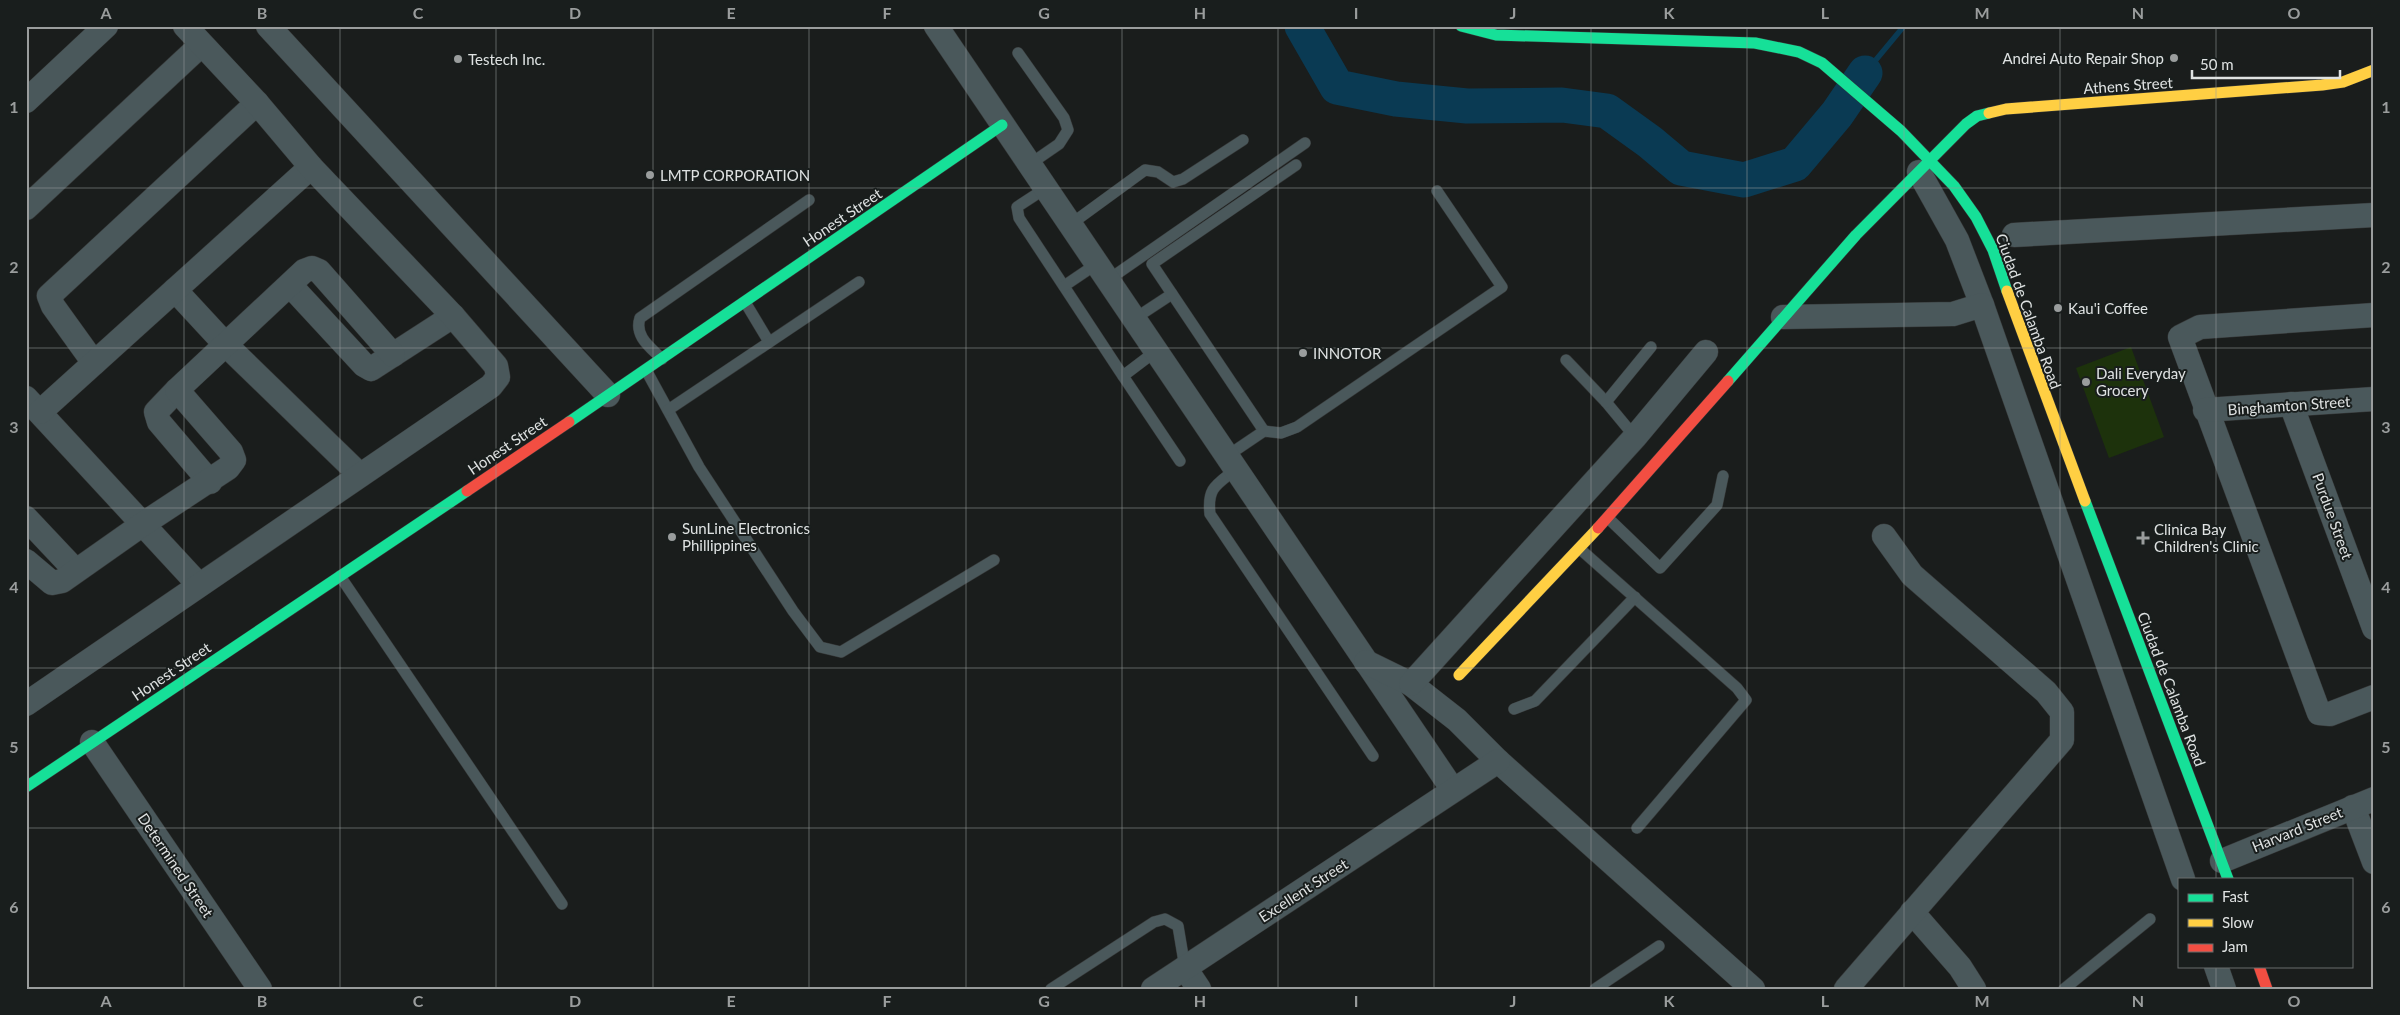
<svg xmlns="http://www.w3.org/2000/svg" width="2400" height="1015" font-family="Lato,sans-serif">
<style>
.green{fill:#1d320c}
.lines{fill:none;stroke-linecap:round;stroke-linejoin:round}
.stream{stroke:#0a3a53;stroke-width:5.5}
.river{stroke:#0a3a53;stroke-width:35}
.lane-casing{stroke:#363838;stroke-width:12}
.street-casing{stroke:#363838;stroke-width:25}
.fast-casing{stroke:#363838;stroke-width:12}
.slow-casing{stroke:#363838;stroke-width:12}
.jam-casing{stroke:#363838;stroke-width:12}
.lane{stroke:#4a585b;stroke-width:11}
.street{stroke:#4a585b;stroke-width:24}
.fast{stroke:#16e098;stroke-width:11}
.slow{stroke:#ffcf43;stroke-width:11}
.jam{stroke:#f24e42;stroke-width:11}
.grid{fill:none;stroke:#9a9d9d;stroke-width:1;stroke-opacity:0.55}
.poi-dot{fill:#9a9d9d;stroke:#191e1d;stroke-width:2}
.labels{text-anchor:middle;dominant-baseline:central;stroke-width:4;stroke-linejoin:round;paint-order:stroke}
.poi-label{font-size:15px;fill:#dfe2e2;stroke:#191e1d;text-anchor:start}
.street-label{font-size:15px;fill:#dfe2e2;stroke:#191e1d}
.neatline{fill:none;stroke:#9a9d9d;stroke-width:2}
.grid-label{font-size:16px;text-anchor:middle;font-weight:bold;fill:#9a9d9d}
</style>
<rect width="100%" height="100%" fill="#1a1d1c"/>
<path class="green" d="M2131 347 2164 437 2109 458 2076 368Z"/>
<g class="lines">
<path class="stream" d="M1865 73 1904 26"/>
<path class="river" d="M1302 26 1337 87 1396 99 1467 106 1562 105 1607 111 1650 142 1681 168 1744 180 1795 164 1837 114 1865 73"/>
<defs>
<g id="lane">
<path d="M1018 53 1064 118 1068 130 1059 144 1030 164"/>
<path d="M1046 188 1017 207 1019 218 1119 370 1123 376 1156 351"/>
<path d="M1071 224 1145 170 1158 172 1173 182 1183 179 1243 140"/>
<path d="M1108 280 1305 143"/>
<path d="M1064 286 1098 263"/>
<path d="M745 302 769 342"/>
<path d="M1134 319 1172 294"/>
<path d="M662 359C650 347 634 336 640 318L809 200"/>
<path d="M1566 360 1606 402 1635 437"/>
<path d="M646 370 699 467 793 611 820 647 841 652 994 560"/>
<path d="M1123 376 1180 461"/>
<path d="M1606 402 1651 347"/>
<path d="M668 410 859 282"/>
<path d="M1264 431 1152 264 1296 165"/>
<path d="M1227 456 1264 431 1281 433 1297 427 1502 287 1437 191"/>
<path d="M1235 470C1216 485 1207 488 1210 514L1373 756"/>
<path d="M1608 518 1660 568 1717 505 1723 476"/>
<path d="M1580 549 1737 688 1746 700 1637 828"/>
<path d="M340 576 562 904"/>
<path d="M1514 709 1535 701 1635 597"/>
<path d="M1051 989 1154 922 1165 919 1178 926 1185 968"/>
<path d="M1595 989 1659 946"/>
<path d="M2064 989 2150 919"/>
</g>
<g id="street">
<path d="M268 26 608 395"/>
<path d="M936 26 1453 790"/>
<path d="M26 101 106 26"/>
<path d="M1919 172 1957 240 1982 305"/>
<path d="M26 208 201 45"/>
<path d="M2014 235 2374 215"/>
<path d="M290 285 364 365 371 369 453 316"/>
<path d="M175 290 225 344 360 475"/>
<path d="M2374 315 2200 327 2180 337 2319 713 2330 714 2374 697"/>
<path d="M1783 317 1953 314 1982 305 2183 879"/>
<path d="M94 363 53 306 49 296 257 103"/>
<path d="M177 390 156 412 159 422 210 482"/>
<path d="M26 398 199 585"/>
<path d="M2291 404 2374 628"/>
<path d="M2205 410 2374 399"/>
<path d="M40 412 311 167"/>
<path d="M26 518 75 570"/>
<path d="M26 561 52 583 62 581 143 524 228 468 234 460 231 452 177 390 304 271 312 268 319 271 393 355"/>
<path d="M1366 662 1411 684 1457 720 1498 761 1753 989"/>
<path d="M1411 684 1635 437 1706 352"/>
<path d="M26 704 491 386 498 377 496 366 453 316 311 167 257 103 185 26"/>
<path d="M92 742 260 989"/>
<path d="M2353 807 2374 862"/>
<path d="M2222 861 2374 799"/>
<path d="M1912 912 1960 967 1974 989"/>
<path d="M2216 966 2224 989"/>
<path d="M1185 968 1199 989"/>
<path d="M1153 989 1498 761"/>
<path d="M1846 989 2062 740V712L2046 692 1912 575 1884 536"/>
</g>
<g id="fast">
<path d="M1461 26 1496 35 1755 43 1799 52 1822 63 1901 131 1954 186 1976 217 1993 250 2007 291"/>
<path d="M1728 381 1856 235 1966 124 1977 116 1989 113"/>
<path d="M569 422 1002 125"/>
<path d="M2085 501 2228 879"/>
<path d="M26 787 467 491"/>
</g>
<g id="slow">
<path d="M1989 113 2006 109 2322 85 2343 82 2374 70"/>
<path d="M2007 291 2085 501"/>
<path d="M1459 675 1598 528"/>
</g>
<g id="jam">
<path d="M467 491 569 422"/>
<path d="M1598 528 1728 381"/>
<path d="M2259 966 2267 989"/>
</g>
</defs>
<use href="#lane" class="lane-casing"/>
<use href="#street" class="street-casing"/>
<use href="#fast" class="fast-casing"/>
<use href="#slow" class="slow-casing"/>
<use href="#jam" class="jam-casing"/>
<use href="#lane" class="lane"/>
<use href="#street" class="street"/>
<use href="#fast" class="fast"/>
<use href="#slow" class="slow"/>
<use href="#jam" class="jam"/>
</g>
<path class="grid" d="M184 26V989M340 26V989M496 26V989M653 26V989M809 26V989M966 26V989M1122 26V989M1278 26V989M1434 26V989M1591 26V989M1747 26V989M1904 26V989M2060 26V989M2216 26V879M26 188H2374M26 348H2374M26 508H2374M26 668H2374M26 828H2374M2216 966V989"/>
<g class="poi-dot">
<circle cx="2174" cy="58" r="5"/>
<circle cx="458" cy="59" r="5"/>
<circle cx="650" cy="175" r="5"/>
<circle cx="2058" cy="308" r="5"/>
<circle cx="1303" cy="353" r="5"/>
<circle cx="2086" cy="382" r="5"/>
<circle cx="672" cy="537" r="5"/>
<path d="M2140.5 530.5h5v5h5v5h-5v5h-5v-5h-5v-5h5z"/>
</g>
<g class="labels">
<g class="poi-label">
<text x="2164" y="58" text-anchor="end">Andrei Auto Repair Shop</text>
<text x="468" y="59">Testech Inc.</text>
<text x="660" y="175">LMTP CORPORATION</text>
<text x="2068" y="308">Kau'i Coffee</text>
<text x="1313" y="353">INNOTOR</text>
<text x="2096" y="373">Dali Everyday<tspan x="2096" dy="17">Grocery</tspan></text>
<text x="682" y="528">SunLine Electronics<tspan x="682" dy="17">Phillippines</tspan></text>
<text x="2154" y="529">Clinica Bay<tspan x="2154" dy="17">Children's Clinic</tspan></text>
</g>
<g class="street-label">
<text transform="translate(2128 85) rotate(-4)">Athens Street</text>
<text transform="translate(842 217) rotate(-34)">Honest Street</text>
<text transform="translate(2029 311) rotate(70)">Ciudad de Calamba Road</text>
<text transform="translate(2289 405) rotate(-4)">Binghamton Street</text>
<text transform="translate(507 445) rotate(-34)">Honest Street</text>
<text transform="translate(2333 516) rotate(70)">Purdue Street</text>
<text transform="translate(171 671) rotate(-34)">Honest Street</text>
<text transform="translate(2172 689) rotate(69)">Ciudad de Calamba Road</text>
<text transform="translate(2297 829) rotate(-22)">Harvard Street</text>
<text transform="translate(176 865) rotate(56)">Determined Street</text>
<text transform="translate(1303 890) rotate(-33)">Excellent Street</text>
</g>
</g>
<rect width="2400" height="1015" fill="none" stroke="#191e1d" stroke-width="55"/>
<rect x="2178" y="878" width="175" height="90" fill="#191e1d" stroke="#686c6c"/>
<rect x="2188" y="894" width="25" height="8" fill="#16e098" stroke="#686c6c"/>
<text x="2222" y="902" font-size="15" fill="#dfe2e2">Fast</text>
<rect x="2188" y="919" width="25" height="8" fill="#ffcf43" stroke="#686c6c"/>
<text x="2222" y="928" font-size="15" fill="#dfe2e2">Slow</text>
<rect x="2188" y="944" width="25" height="8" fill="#f24e42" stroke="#686c6c"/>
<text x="2222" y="952" font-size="15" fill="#dfe2e2">Jam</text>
<path d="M2192 70v8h148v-8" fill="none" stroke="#dfe2e2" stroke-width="2.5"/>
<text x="2200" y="70" font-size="15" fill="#dfe2e2" stroke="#191e1d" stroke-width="4" paint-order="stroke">50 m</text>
<rect x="28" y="28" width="2344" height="960" class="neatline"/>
<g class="grid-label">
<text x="106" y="19">A</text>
<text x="262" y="19">B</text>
<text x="418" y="19">C</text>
<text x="575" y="19">D</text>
<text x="731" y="19">E</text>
<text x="887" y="19">F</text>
<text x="1044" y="19">G</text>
<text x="1200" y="19">H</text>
<text x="1356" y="19">I</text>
<text x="1513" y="19">J</text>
<text x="1669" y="19">K</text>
<text x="1825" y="19">L</text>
<text x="1982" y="19">M</text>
<text x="2138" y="19">N</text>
<text x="2294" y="19">O</text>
<text x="14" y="113">1</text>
<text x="2386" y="113">1</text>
<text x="14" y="273">2</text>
<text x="2386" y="273">2</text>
<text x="14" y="433">3</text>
<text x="2386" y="433">3</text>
<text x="14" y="593">4</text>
<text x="2386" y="593">4</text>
<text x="14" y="753">5</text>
<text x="2386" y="753">5</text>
<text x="14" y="913">6</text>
<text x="2386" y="913">6</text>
<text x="106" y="1007">A</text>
<text x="262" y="1007">B</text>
<text x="418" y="1007">C</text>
<text x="575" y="1007">D</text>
<text x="731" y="1007">E</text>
<text x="887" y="1007">F</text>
<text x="1044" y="1007">G</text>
<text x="1200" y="1007">H</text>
<text x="1356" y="1007">I</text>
<text x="1513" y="1007">J</text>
<text x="1669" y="1007">K</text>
<text x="1825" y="1007">L</text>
<text x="1982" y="1007">M</text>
<text x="2138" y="1007">N</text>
<text x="2294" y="1007">O</text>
</g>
</svg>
